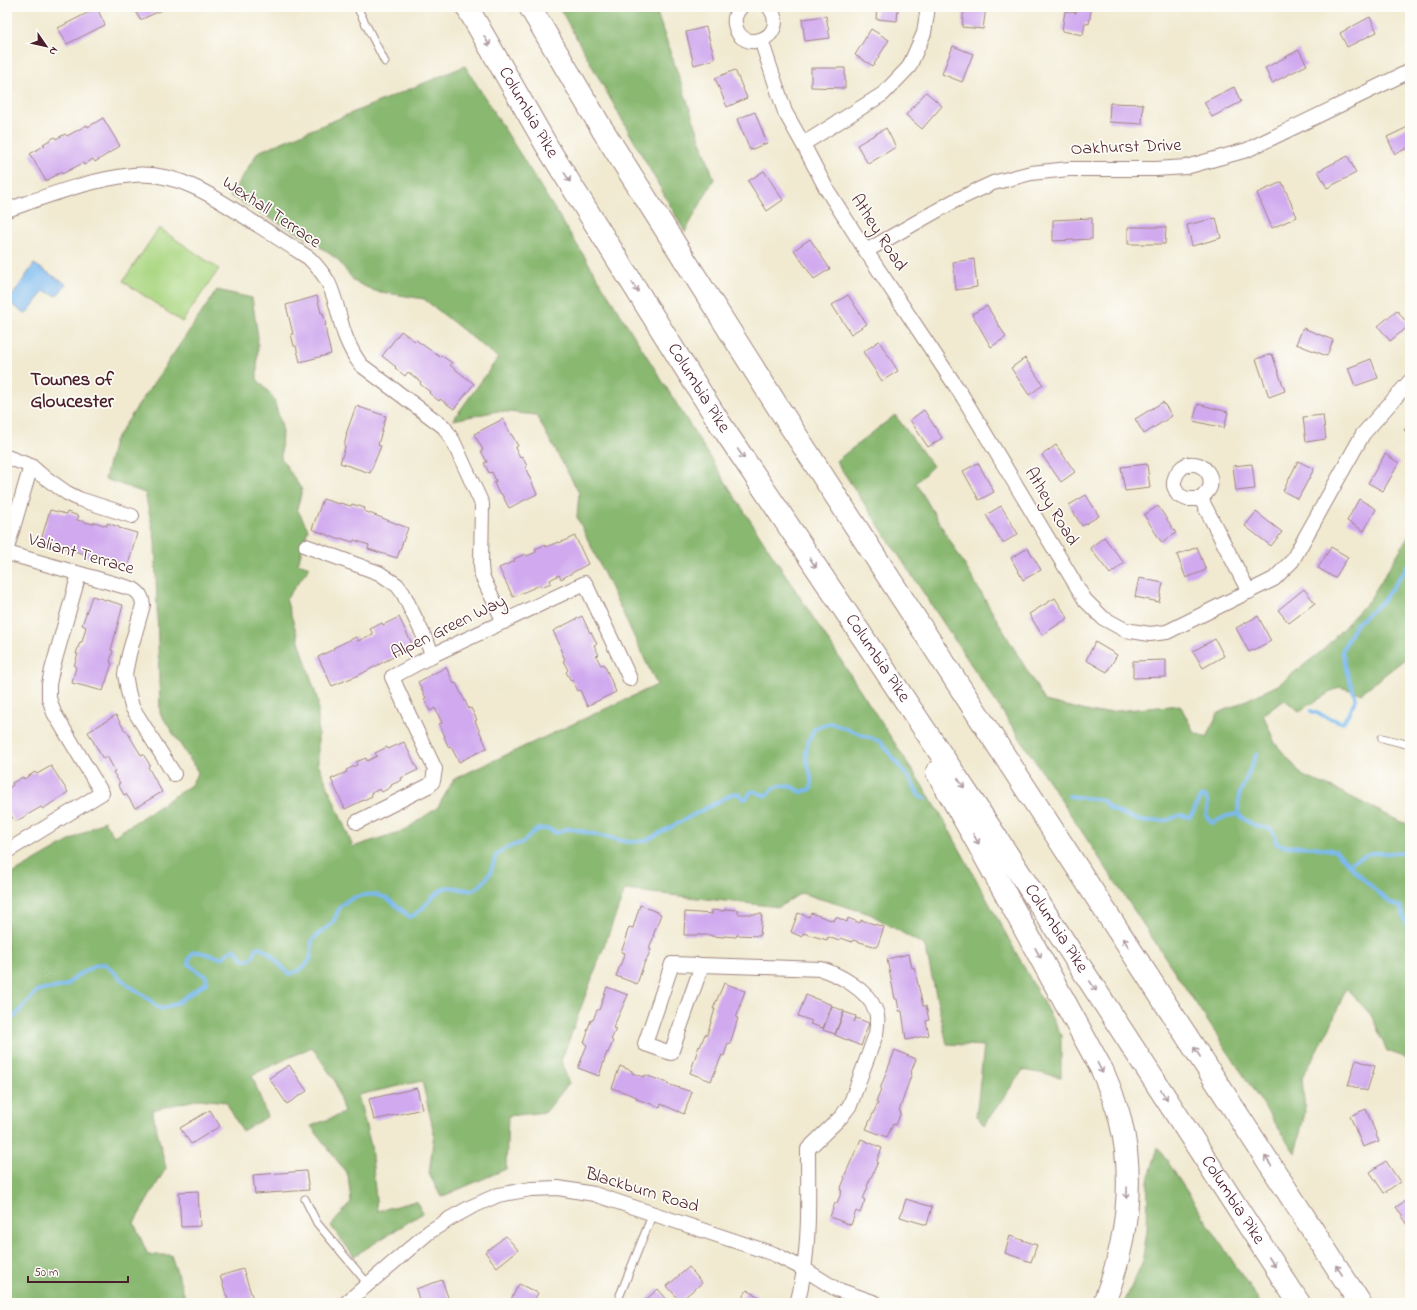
<svg xmlns="http://www.w3.org/2000/svg" width="1417" height="1310" font-family="'Indie Flower',sans-serif">
<style>
.green{fill:#acd783;stroke:#7b7b57}
.forest{fill:#89b871;stroke:#6a6c4e}
.water{fill:#7bbaef;stroke:#626c8d}
.lines{fill:none;stroke-linecap:round;stroke-linejoin:round}
.stream{stroke:#7bbaef;stroke-width:4}
.building{fill:#d0a9ef}
.service-casing{stroke:#9e847e;stroke-width:9}
.minor-casing{stroke:#9e847e;stroke-width:16}
.trunk-casing{stroke:#9e847e;stroke-width:24}
.service{stroke:#fff;stroke-width:7}
.minor{stroke:#fff;stroke-width:14}
.trunk{stroke:#fff;stroke-width:22}
.oneway{stroke:#ae9aa0}
.labels{text-anchor:middle;dominant-baseline:central;stroke-width:3.5;stroke-linejoin:round;paint-order:stroke}
.street-label{font-size:18px;fill:#4a1f2b;stroke:#fdfcf7}
.neighbourhood-label{font-size:19px;font-weight:bold;fill:#4a1f2b;stroke:#fdfcf7}
</style>
<rect width="100%" height="100%" fill="#fdfcf7"/>
<filter id="ink" filterUnits="userSpaceOnUse"><feTurbulence type="fractalNoise" baseFrequency=".025" numOctaves="2"/><feDisplacementMap in="SourceGraphic" scale="8" xChannelSelector="R" yChannelSelector="G"/><feConvolveMatrix kernelMatrix="1 2 1 2 8 2 1 2 1" color-interpolation-filters="sRGB"/></filter>
<filter id="wash" filterUnits="userSpaceOnUse"><feTurbulence type="fractalNoise" baseFrequency=".012" numOctaves="4" result="noise"/><feDisplacementMap in="SourceGraphic" scale="16" xChannelSelector="R" yChannelSelector="G"/><feGaussianBlur stdDeviation="0.9" result="paint"/><feColorMatrix in="noise" values="0 0 0 0 0 0 0 0 0 0 0 0 0 0 0 0 0 1.4 0 .05"/><feComposite in="paint" operator="in"/></filter>
<g filter="url(#wash)">
<rect width="100%" height="100%" fill="#f1ead1"/>
<path class="green" d="M159 228 219 269 182 322 123 281Z"/>
<g class="forest">
<path d="M559 7H655L714 179 685 232Z"/>
<path d="M465 66 735 497 940 813 1061 1035V1077L1023 1070 984 1125 976 1117 984 1046 947 1044 925 946 870 914 801 893 779 907 625 890 561 1061 569 1083 546 1112 508 1116 506 1169 441 1197 429 1174 434 1133 422 1081 358 1095 371 1146 377 1211 416 1201 423 1213 354 1256 331 1226 351 1202 348 1175 311 1126 344 1113 335 1081 312 1047 252 1075 267 1117 242 1131 226 1102 199 1099 152 1110 166 1168 134 1223 148 1255H171L187 1303H7V877L104 821 114 836 191 785 198 772 160 713 155 540 145 493 105 479 114 441 217 290 252 298 258 337 257 379 273 397 282 427 281 458 302 490 297 509 308 529 298 563 310 567 286 599 318 701V763L353 847 405 830 438 807 454 779 657 685 577 517 579 493 536 415 498 411 453 420 498 358 424 299 375 291 355 282 337 259 310 240 230 196 258 152Z"/>
<path d="M895 415 933 466 916 483 1045 701 1095 713 1180 705 1194 732 1207 738 1217 714 1278 685 1322 651 1370 599 1410 534V624L1407 637 1410 655 1361 693 1339 687 1299 711 1285 700 1263 714 1275 743 1303 776 1333 788 1401 822 1410 824V1059L1387 1051 1371 1015 1346 988 1331 1025 1302 1078 1305 1113 1295 1153 836 461Z"/>
<path d="M1158 1147 1260 1303H1261H1124L1142 1263 1147 1231 1148 1181Z"/>
</g>
<path class="water" d="M34 264 66 284 57 296 44 291 26 314 8 302Z"/>
<g class="lines">
<g class="stream">
<path d="M1311 711 1343 723 1356 699 1347 673 1342 651 1355 625 1381 603 1410 563"/>
<path d="M1069 796 1102 800 1111 809 1129 817 1144 822 1168 820 1180 815 1189 817 1193 813 1200 797H1206L1208 803 1206 815 1212 823 1227 816 1238 814C1249 824 1257 827 1271 829L1275 835 1276 843 1285 846 1314 847 1336 851 1362 878 1389 902 1401 907 1404 918 1410 929"/>
<path d="M1238 814 1239 795 1257 753"/>
<path d="M1349 863 1371 853H1410"/>
<path d="M7 1023 17 1014 37 991 66 986 77 976 94 966 105 964 128 985 145 996 156 1006 162 1009 177 1003 207 982 206 976 197 971 189 964V959L193 952H199L222 958 234 948C239 951 240 956 244 960H249L254 956 256 948 260 947 268 952 289 974C298 972 310 965 311 955 312 951 311 946 312 942 314 934 327 930 332 923 336 918 337 912 340 907 344 902 350 899 356 897 383 889 390 901 410 917 425 911 431 894 445 888 456 884 465 894 475 889 481 886 487 878 490 873 493 868 493 861 496 856 502 847 515 846 523 842 529 838 532 830 540 829 547 828 551 830 557 833L566 829H572L628 842 645 841 734 793 739 794 743 799 747 798 750 793 753 791 766 796C777 782 787 783 801 792L811 789C814 778 807 767 806 755 805 747 811 735 815 728L831 723 881 742 911 781 919 796 926 799"/>
</g>
</g>
<g id="blocks">
<g class="building">
<path d="M134 7H169L140 20Z"/>
<path d="M877 7H898L897 21 876 19Z"/>
<path d="M964 7H986L983 29 962 27Z"/>
<path d="M97 8 105 25 67 44 58 28Z"/>
<path d="M1077 8 1091 10 1089 24 1085 23 1083 35 1062 31 1065 11 1076 13Z"/>
<path d="M826 16 830 38 805 41 802 19Z"/>
<path d="M1370 17 1377 32 1347 47 1340 33Z"/>
<path d="M706 27 715 59 694 65 686 32Z"/>
<path d="M871 29 889 40 873 66 855 55Z"/>
<path d="M953 46 973 54 962 82 942 74Z"/>
<path d="M1299 50 1307 65 1272 83 1265 68Z"/>
<path d="M811 68H845V88L811 87Z"/>
<path d="M735 70 747 98 727 107 715 78Z"/>
<path d="M1234 87 1241 102 1212 117 1204 102Z"/>
<path d="M926 92 942 106 922 129 906 115Z"/>
<path d="M1110 103 1143 104 1142 124 1109 122Z"/>
<path d="M755 112 767 143 750 150 737 119Z"/>
<path d="M103 118 120 146 95 162 93 159 84 165 83 163 62 174 61 172 46 181 30 154 45 145 43 144 55 137 56 139 65 134 67 136 87 125 88 127Z"/>
<path d="M1410 126V147L1395 154 1387 137Z"/>
<path d="M886 128 896 147 868 164 857 145Z"/>
<path d="M1348 156 1356 173 1327 188 1318 171Z"/>
<path d="M764 171 783 200 767 211 748 181Z"/>
<path d="M1282 182 1297 217 1272 228 1257 193Z"/>
<path d="M1092 218V239L1053 241V220Z"/>
<path d="M1216 218 1221 238 1192 246 1187 225Z"/>
<path d="M1128 227H1166L1165 244H1128Z"/>
<path d="M810 239 830 269 814 279 794 250Z"/>
<path d="M974 259 977 287 956 290 953 262Z"/>
<path d="M848 295 867 324 851 334 832 305Z"/>
<path d="M317 296 321 313H323L326 325H325L327 337 331 354 300 362 296 346H294L291 334H293L286 305Z"/>
<path d="M987 306 1006 337 991 347 972 314Z"/>
<path d="M1397 310 1409 326 1390 341 1378 326Z"/>
<path d="M1303 328 1333 340 1327 356 1296 344Z"/>
<path d="M401 331 415 341 416 340 440 357 441 355 452 363 450 365 474 384 454 409 440 399 439 401 429 393 430 392 420 384 421 382 408 372 405 376 395 368 396 367 382 356Z"/>
<path d="M879 341 898 371 882 381 863 352Z"/>
<path d="M1272 354 1285 391 1269 397 1256 359Z"/>
<path d="M1025 358 1043 385 1029 395 1011 368Z"/>
<path d="M1371 359 1378 378 1355 386 1348 368Z"/>
<path d="M1163 402 1172 416 1144 434 1135 419Z"/>
<path d="M1198 404 1228 412 1224 428 1193 421Z"/>
<path d="M356 406 386 416 378 445 381 446 370 473 340 463 345 447 344 446 347 434H346Z"/>
<path d="M924 410 942 438 928 447 910 420Z"/>
<path d="M1323 415 1326 439 1306 442 1303 417Z"/>
<path d="M503 419 511 435H512L518 446 515 448 520 458 522 456 527 466 525 467 537 494 509 508 501 493 499 494 494 483 496 481 492 472 489 473 484 463 487 462 481 451 483 450 474 434Z"/>
<path d="M1410 423V436L1404 430Z"/>
<path d="M1056 445 1075 472 1061 482 1042 455Z"/>
<path d="M1385 454 1399 463 1383 491 1368 483Z"/>
<path d="M1298 461 1314 469 1298 499 1283 491Z"/>
<path d="M978 463 994 492 979 500 963 471Z"/>
<path d="M1147 464 1150 488 1125 491 1121 467Z"/>
<path d="M1252 464 1255 489 1236 491 1233 466Z"/>
<path d="M1086 495 1099 516 1082 526 1069 505Z"/>
<path d="M323 499 339 504 340 503 351 506 352 504 365 508 364 511 408 528 397 558 368 549 369 545 354 540 353 542 340 538V540L312 529Z"/>
<path d="M1359 499 1376 509 1364 531 1347 521Z"/>
<path d="M1001 506 1018 534 1003 543 986 515Z"/>
<path d="M1158 506 1176 533 1162 543 1144 515Z"/>
<path d="M50 510 66 514 67 512 79 516 77 520 93 524 94 522 107 526V523L119 527V528L137 533 128 565 98 557 97 560 84 556 85 554 57 546V544L41 540Z"/>
<path d="M1256 512 1282 532 1271 546 1245 526Z"/>
<path d="M575 536 588 564 561 579 559 575 550 580 551 583 541 587 540 585 513 597 499 568 515 561 514 559 525 554 527 556 536 552 535 549 545 545 546 547 558 542 559 543Z"/>
<path d="M1104 537 1124 563 1110 574 1090 548Z"/>
<path d="M1197 547 1206 570 1186 578 1177 555Z"/>
<path d="M1331 547 1348 557 1335 578 1318 568Z"/>
<path d="M1028 548 1041 570 1023 580 1011 558Z"/>
<path d="M1139 578 1163 583 1159 602 1135 597Z"/>
<path d="M1304 589 1315 603 1289 623 1278 610Z"/>
<path d="M92 596 123 605 111 650 113 651 110 662 112 663 103 691 72 683 76 667 74 666 78 654H76L80 642H82L86 627 82 625Z"/>
<path d="M1055 598 1068 618 1042 635 1029 614Z"/>
<path d="M582 616 590 633 591 632 597 644 594 645 599 655 596 656 601 665 604 664 616 692 587 706 580 690 578 691 572 680 571 681 566 672 568 670 563 661 565 660 560 648 561 647 553 631Z"/>
<path d="M1258 616 1271 641 1249 652 1236 628Z"/>
<path d="M399 617 413 646 397 654V655L359 675 332 686 318 657 334 649 333 648 356 637 358 641 373 634 370 629 382 623 383 625Z"/>
<path d="M1215 639 1224 656 1203 668 1193 651Z"/>
<path d="M1095 642 1117 655 1107 672 1086 660Z"/>
<path d="M1166 660V677L1133 678V661Z"/>
<path d="M446 667 454 684 456 683 469 709 471 708 477 720 475 721 487 748 459 762 451 747 449 748 444 737 445 736 439 724 442 723 435 708 430 711 424 699 426 698 418 682Z"/>
<path d="M116 715 125 731 126 730 141 755 143 754 150 765 148 767 162 792 135 808 126 794 124 795 118 784 120 783 113 772 115 771 107 756 103 759 88 732Z"/>
<path d="M404 742 418 770 401 778 402 780 391 785V787L382 792 380 789 371 793 372 796 345 809 331 779 347 772 346 770 357 765 356 762 366 758 367 761 377 756 375 753 387 747 388 749Z"/>
<path d="M51 766 68 792 43 809 41 807 15 822 7 809V789L13 785 12 783 23 777 24 779 35 772 37 774Z"/>
<path d="M640 905 661 914 653 936H654L649 948 651 949 646 961H645L637 984 616 976 625 953 621 952 626 939H625L629 927 633 928Z"/>
<path d="M725 909 738 910V914H762L760 936 737 935 736 937 724 936V937L711 936V935H684L685 912 712 914V910L725 911Z"/>
<path d="M798 913 809 917 811 913 834 921 836 917 847 922 848 918 860 923 861 920 884 927 877 947 853 940 852 942 841 938 839 941 828 937 827 940 803 933 802 937 791 932Z"/>
<path d="M909 954 912 968 914 967 923 1006H926L929 1020 926 1021 929 1035 906 1040 902 1011H899L897 999H895L887 959Z"/>
<path d="M724 983 745 991 740 1005H741L736 1018H738L730 1044 728 1043 724 1056 722 1055 711 1081 690 1073 699 1046 700 1047 705 1034 707 1035 715 1009H713Z"/>
<path d="M607 987 628 995 613 1028 616 1029 611 1040 613 1041 608 1053 607 1052 599 1076 578 1068 587 1045 584 1043 588 1032 587 1031 591 1020H593L597 1010H599Z"/>
<path d="M806 995 832 1005 823 1028 810 1024 812 1021 798 1016Z"/>
<path d="M832 1006 844 1011 835 1034 823 1030Z"/>
<path d="M844 1012 856 1016 854 1022 856 1018 869 1023 861 1046 835 1035Z"/>
<path d="M895 1050 916 1059 911 1072 912 1073 899 1111 901 1112 896 1125 893 1124 887 1137 866 1129 878 1103 876 1102 881 1090 880 1089Z"/>
<path d="M1356 1060 1375 1066 1367 1091 1348 1085Z"/>
<path d="M289 1065 307 1091 287 1104 269 1078Z"/>
<path d="M620 1066 632 1071V1073L644 1077 645 1075 668 1083 667 1084 692 1092 684 1114 661 1104 660 1107 636 1099 637 1097 612 1088Z"/>
<path d="M417 1088 422 1109 374 1120 369 1099Z"/>
<path d="M1366 1109 1379 1141 1363 1147 1350 1116Z"/>
<path d="M210 1110 220 1126 191 1144 180 1128Z"/>
<path d="M861 1139 882 1148 877 1161 878 1162 867 1186 868 1187 863 1199 865 1200 860 1213 856 1211 851 1225 830 1217 835 1203H837L842 1191 840 1190 845 1178 844 1177Z"/>
<path d="M1386 1161 1400 1182 1384 1193 1370 1172Z"/>
<path d="M306 1171 309 1190 255 1194 253 1175Z"/>
<path d="M198 1191 200 1226 181 1227 179 1192Z"/>
<path d="M1410 1198V1228L1396 1207Z"/>
<path d="M906 1199 932 1207 927 1225 900 1217Z"/>
<path d="M506 1236 518 1250 497 1267 485 1252Z"/>
<path d="M1010 1236 1037 1245 1031 1262 1005 1253Z"/>
<path d="M689 1267 702 1283 680 1301 667 1286Z"/>
<path d="M243 1269 253 1299 241 1303H229L220 1276Z"/>
<path d="M442 1280 450 1303H420L416 1289Z"/>
<path d="M519 1284 538 1293 533 1303H509Z"/>
<path d="M658 1289 670 1303H642Z"/>
<path d="M747 1290 764 1300 762 1303H739Z"/>
</g>
</g>
</g>
<g filter="url(#ink)">
<use href="#blocks" fill-opacity="0" stroke="#9e847e" stroke-width="1"/>
<g class="lines">
<defs>
<g id="service">
<path d="M357 7 385 62"/>
<path d="M1382 738 1410 745"/>
<path d="M305 1199 317 1223 368 1284"/>
<path d="M620 1295 653 1213"/>
</g>
<g id="minor">
<path d="M741 7C736 12 734 18 735 24 740 57 792 37 769 7"/>
<path d="M761 40 785 112 803 144 826 188 866 251 963 397 1085 600 1103 618 1125 630 1150 634 1167 632 1274 579 1292 561 1363 434 1410 381"/>
<path d="M803 144 883 94 909 67 924 33 928 7"/>
<path d="M7 210C47 196 91 179 133 175 177 171 215 197 250 220 269 232 289 245 309 258 316 265 323 273 328 282 337 300 339 320 346 338 350 348 355 357 361 365L444 427 453 441 482 504 481 565 482 576 504 622"/>
<path d="M866 251 954 201 993 183 1031 173 1069 169H1156L1186 167 1247 150 1410 71"/>
<path d="M7 457 31 466 40 474 67 493 79 499 132 516"/>
<path d="M1201 499H1187L1178 495C1177 492 1175 489 1174 486 1173 475 1183 462 1194 464 1205 465 1213 476 1210 487 1209 491 1204 495 1201 499L1249 592"/>
<path d="M306 546 379 573 397 585 403 593 433 655"/>
<path d="M7 548 31 466"/>
<path d="M7 553 133 589C140 593 142 597 143 605L129 654 125 674 128 691 132 707 174 774"/>
<path d="M357 822 430 785 433 781 435 769 410 717 392 677 433 655 585 583 630 679"/>
<path d="M7 846 9 850 102 793 54 713 49 698V684L52 670 79 574"/>
<path d="M702 965 671 1053 645 1044 672 964 821 969C840 975 867 990 875 1009 879 1017 877 1025 876 1034L850 1105 841 1117 808 1149C808 1192 810 1233 803 1276 801 1285 800 1295 797 1303"/>
<path d="M346 1303 429 1232 451 1218 471 1207 498 1195 531 1189 558 1188 594 1194 774 1254 804 1269 836 1289 876 1303"/>
</g>
<g id="trunk">
<path id="s1" d="M467 7 548 148 719 422 983 817 1299 1303"/>
<path d="M530 7 602 129 776 404 1360 1303"/>
<path d="M937 772 977 842 1102 1070C1109 1086 1116 1102 1120 1119 1136 1180 1126 1245 1104 1303"/>
</g>
</defs>
<use href="#service" class="service-casing"/>
<use href="#minor" class="minor-casing"/>
<use href="#trunk" class="trunk-casing"/>
<use href="#service" class="service"/>
<use href="#minor" class="minor"/>
<use href="#trunk" class="trunk"/>
</g>
<defs><path id="oneway-shaft" d="M-6 0H5M1.5-3L5.5 0L1.5 3" fill="none" stroke-width="1.6" stroke-linecap="round" stroke-linejoin="round"/></defs>
<g class="oneway">
<use href="#oneway-shaft" transform="translate(487 41) rotate(60)"/>
<use href="#oneway-shaft" transform="translate(567 177) rotate(58)"/>
<use href="#oneway-shaft" transform="translate(635 287) rotate(58)"/>
<use href="#oneway-shaft" transform="translate(741 454) rotate(56)"/>
<use href="#oneway-shaft" transform="translate(813 563) rotate(56)"/>
<use href="#oneway-shaft" transform="translate(961 783) rotate(56)"/>
<use href="#oneway-shaft" transform="translate(976 839) rotate(61)"/>
<use href="#oneway-shaft" transform="translate(1126 943) rotate(-123)"/>
<use href="#oneway-shaft" transform="translate(1038 953) rotate(61)"/>
<use href="#oneway-shaft" transform="translate(1093 986) rotate(57)"/>
<use href="#oneway-shaft" transform="translate(1197 1052) rotate(-123)"/>
<use href="#oneway-shaft" transform="translate(1100 1068) rotate(63)"/>
<use href="#oneway-shaft" transform="translate(1164 1095) rotate(57)"/>
<use href="#oneway-shaft" transform="translate(1268 1161) rotate(-123)"/>
<use href="#oneway-shaft" transform="translate(1127 1193) rotate(91)"/>
<use href="#oneway-shaft" transform="translate(1272 1262) rotate(57)"/>
<use href="#oneway-shaft" transform="translate(1339 1270) rotate(-123)"/>
</g>
</g>
<g class="labels">
<g class="street-label">
<text stroke="none"><textPath href="#s1" startOffset="122">Columbia Pike</textPath></text>
<text transform="translate(1126 148) rotate(-2)">Oakhurst Drive</text>
<text transform="translate(271 213) rotate(34)">Wexhall Terrace</text>
<text transform="translate(878 233) rotate(57)">Athey Road</text>
<text stroke="none"><textPath href="#s1" startOffset="446">Columbia Pike</textPath></text>
<text transform="translate(1051 507) rotate(59)">Athey Road</text>
<text transform="translate(81 555) rotate(16)">Valiant Terrace</text>
<text transform="translate(449 628) rotate(-26)">Alpen Green Way</text>
<text stroke="none"><textPath href="#s1" startOffset="770">Columbia Pike</textPath></text>
<text stroke="none"><textPath href="#s1" startOffset="1094">Columbia Pike</textPath></text>
<text transform="translate(642 1191) rotate(17)">Blackburn Road</text>
<text stroke="none"><textPath href="#s1" startOffset="1418">Columbia Pike</textPath></text>
</g>
<g class="neighbourhood-label">
<text x="72" y="380">Townes of<tspan x="72" dy="22">Gloucester</tspan></text>
</g>
</g>
<rect width="1417" height="1310" fill="none" stroke="#fdfcf7" stroke-width="24"/>
<g transform="translate(46 46) rotate(124)" stroke="#fdfcf7" stroke-width="3" paint-order="stroke">
<path d="M0-3L7 15L0 10L-7 15Z" fill="#4a1f2b"/>
<text y="-6" font-size="11" font-weight="bold" text-anchor="middle" fill="#4a1f2b">N</text>
</g>
<path d="M28 1276v6h100v-6" fill="none" stroke="#4a1f2b" stroke-width="2"/>
<text x="34" y="1276" font-size="12" fill="#4a1f2b" stroke="#fdfcf7" stroke-width="3" paint-order="stroke">50 m</text>
</svg>
